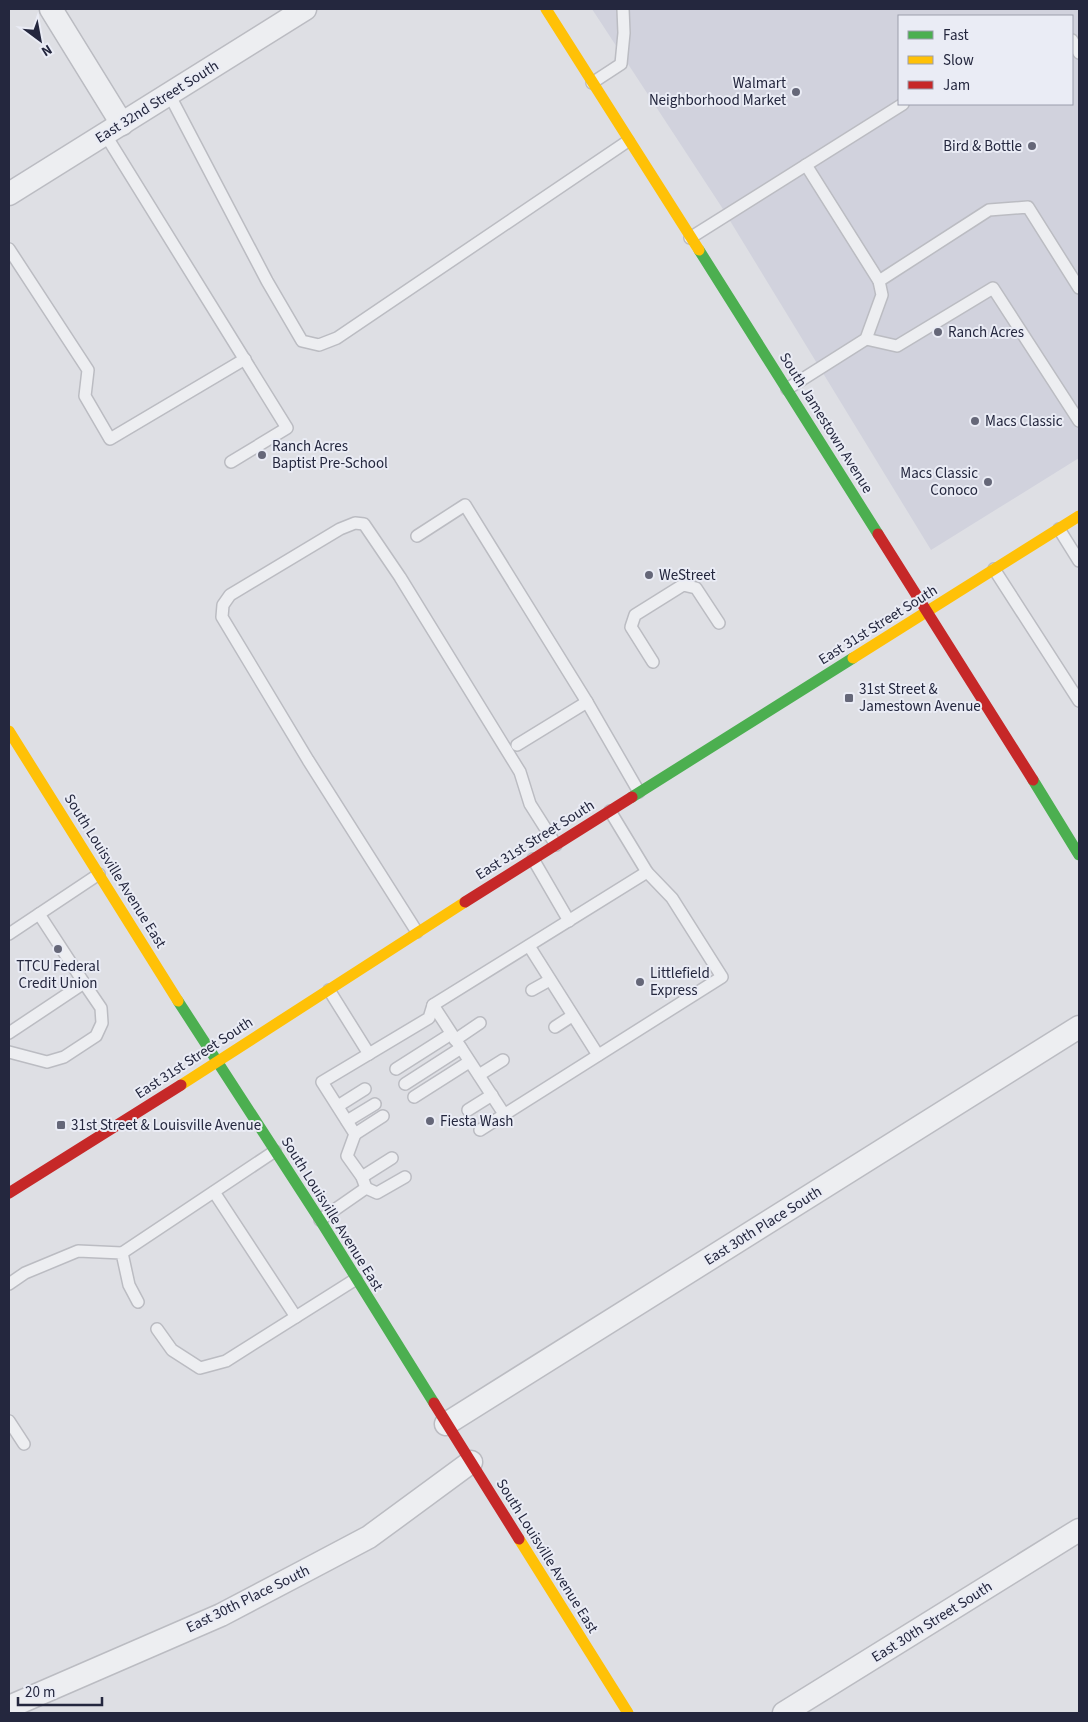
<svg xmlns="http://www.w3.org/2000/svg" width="1088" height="1722" font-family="'Source Sans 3',sans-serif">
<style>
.built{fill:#d1d2dd;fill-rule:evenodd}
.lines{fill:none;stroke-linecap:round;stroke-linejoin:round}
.lane-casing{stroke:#bbbcc2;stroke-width:14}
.street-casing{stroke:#bbbcc2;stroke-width:25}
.lane{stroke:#edeef1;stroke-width:11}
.street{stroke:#edeef1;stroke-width:22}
.fast{stroke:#4caf50;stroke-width:11}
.slow{stroke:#ffc107;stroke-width:11}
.jam{stroke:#c62828;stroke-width:11}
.poi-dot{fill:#656778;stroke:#eaecf5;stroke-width:2}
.labels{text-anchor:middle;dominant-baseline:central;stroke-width:4;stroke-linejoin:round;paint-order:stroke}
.poi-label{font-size:15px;fill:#24273e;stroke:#eaecf5;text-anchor:start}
.street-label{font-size:15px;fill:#24273e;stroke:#eaecf5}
</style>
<rect width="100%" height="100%" fill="#dedfe4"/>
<path class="built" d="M592 9H1079V458L931 550 721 206ZM899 16H1072V104H899Z"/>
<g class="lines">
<defs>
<g id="lane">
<path d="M1072 40 1079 53"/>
<path d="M592 83 621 64 624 33 623 9"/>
<path d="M169 94 267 281 302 341 319 345 337 338 628 141"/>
<path d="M105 134 287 428 231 462"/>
<path d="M690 238 903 104"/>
<path d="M9 249 88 370 85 396 110 439 245 359"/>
<path d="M879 281 989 210 1028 207 1079 288"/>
<path d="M866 339 897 346 993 288 1079 421"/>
<path d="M787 389 866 339 882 295 879 281 806 165"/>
<path d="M1059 529 1079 561"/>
<path d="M417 536 465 505 587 702 639 792"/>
<path d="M994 569 1079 701"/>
<path d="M653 662 631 627 635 615 683 585 696 588 719 623"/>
<path d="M517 745 587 702"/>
<path d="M533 859 569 921"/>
<path d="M417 932 308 760 222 617 223 605 230 595 340 529 355 523 364 524 400 577 520 772 530 804 556 845"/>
<path d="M9 934 99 874"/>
<path d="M529 946 598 1055"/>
<path d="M329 990 369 1054"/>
<path d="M532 990 550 980"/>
<path d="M433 1005 504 1114"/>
<path d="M555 1027 572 1016"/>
<path d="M9 1033 84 983 39 914"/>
<path d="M455 1040 480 1023"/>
<path d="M9 1052 47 1062 64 1057 96 1036 102 1023 101 1008 84 983"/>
<path d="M396 1069 451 1034"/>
<path d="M479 1075 503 1060"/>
<path d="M405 1084 461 1048"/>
<path d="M414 1097 469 1062"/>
<path d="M338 1106 365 1089"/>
<path d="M468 1110 492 1095"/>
<path d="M347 1121 375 1104"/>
<path d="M480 1130 722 977 672 898 647 872"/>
<path d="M355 1134 383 1116"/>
<path d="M362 1177 392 1158"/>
<path d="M366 1188 377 1193 405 1177"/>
<path d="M214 1192 296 1317"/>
<path d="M320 1220 366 1188 362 1177 347 1156 355 1134 322 1082 429 1018 433 1005 647 872 610 811"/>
<path d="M122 1253 275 1151"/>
<path d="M9 1284 25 1273 78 1251 122 1253 129 1285 138 1302"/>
<path d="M157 1329 172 1350 200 1368 226 1361 356 1279"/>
<path d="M9 1421 24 1444"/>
</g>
<g id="street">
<path d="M51 9 122 124"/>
<path d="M9 194 305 9"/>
<path d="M446 1424 1079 1027"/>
<path d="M9 1707 221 1615 299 1574 369 1537 471 1462"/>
<path d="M784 1713 1079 1530"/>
</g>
</defs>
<use href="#lane" class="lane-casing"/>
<use href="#street" class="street-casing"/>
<use href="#lane" class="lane"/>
<use href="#street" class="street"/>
<g class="fast">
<path d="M699 250 878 534"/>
<path d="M1033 780 1079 855"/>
<path d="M632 797 853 658"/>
<path d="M178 1001 320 1220 434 1403"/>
</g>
<g class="slow">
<path d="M546 9 699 250"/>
<path d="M853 658 1079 516"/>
<path d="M9 731 178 1001"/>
<path d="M181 1085 465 902"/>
<path d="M519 1539 628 1713"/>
</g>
<g class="jam">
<path d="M878 534 1033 780"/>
<path d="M465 902 632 797"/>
<path d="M9 1193 181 1085"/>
<path d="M434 1403 519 1539"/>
</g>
</g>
<g class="poi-dot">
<circle cx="796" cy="92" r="5"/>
<circle cx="1032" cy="146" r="5"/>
<circle cx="938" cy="332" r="5"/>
<circle cx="975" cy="421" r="5"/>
<circle cx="262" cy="455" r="5"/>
<circle cx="988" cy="482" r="5"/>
<circle cx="649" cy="575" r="5"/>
<rect x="844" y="693" width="10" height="10" rx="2.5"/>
<circle cx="58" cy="949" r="5"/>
<circle cx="640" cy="982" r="5"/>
<circle cx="430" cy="1121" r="5"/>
<rect x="56" y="1120" width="10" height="10" rx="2.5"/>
</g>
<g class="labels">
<g class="poi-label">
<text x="786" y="83" text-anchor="end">Walmart<tspan x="786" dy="17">Neighborhood Market</tspan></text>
<text x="1022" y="146" text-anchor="end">Bird &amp; Bottle</text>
<text x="948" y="332">Ranch Acres</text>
<text x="985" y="421">Macs Classic</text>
<text x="272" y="446">Ranch Acres<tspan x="272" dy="17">Baptist Pre-School</tspan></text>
<text x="978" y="473" text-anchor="end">Macs Classic<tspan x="978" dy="17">Conoco</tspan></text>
<text x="659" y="575">WeStreet</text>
<text x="859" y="689">31st Street &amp;<tspan x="859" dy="17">Jamestown Avenue</tspan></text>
<text x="58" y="966" text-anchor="middle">TTCU Federal<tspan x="58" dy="17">Credit Union</tspan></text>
<text x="650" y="973">Littlefield<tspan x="650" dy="17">Express</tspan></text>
<text x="440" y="1121">Fiesta Wash</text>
<text x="71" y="1125">31st Street &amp; Louisville Avenue</text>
</g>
<g class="street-label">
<text transform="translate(157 102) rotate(-32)">East 32nd Street South</text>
<text transform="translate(826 423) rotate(58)">South Jamestown Avenue</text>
<text transform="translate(878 625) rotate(-32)">East 31st Street South</text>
<text transform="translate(535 840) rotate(-32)">East 31st Street South</text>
<text transform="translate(115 871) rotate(58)">South Louisville Avenue East</text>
<text transform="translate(194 1058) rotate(-33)">East 31st Street South</text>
<text transform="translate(332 1214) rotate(58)">South Louisville Avenue East</text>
<text transform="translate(763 1226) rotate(-32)">East 30th Place South</text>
<text transform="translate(547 1556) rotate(58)">South Louisville Avenue East</text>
<text transform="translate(248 1599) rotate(-26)">East 30th Place South</text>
<text transform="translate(932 1622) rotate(-32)">East 30th Street South</text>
</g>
</g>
<rect width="1088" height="1722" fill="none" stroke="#24273e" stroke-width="20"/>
<rect x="898" y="15" width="175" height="90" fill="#eaecf5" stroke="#9b9dac"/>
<rect x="908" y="31" width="25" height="8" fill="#4caf50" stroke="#9b9dac"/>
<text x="943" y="40" font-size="15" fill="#24273e">Fast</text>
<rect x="908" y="56" width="25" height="8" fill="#ffc107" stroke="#9b9dac"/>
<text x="943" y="65" font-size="15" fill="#24273e">Slow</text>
<rect x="908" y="81" width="25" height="8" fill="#c62828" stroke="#9b9dac"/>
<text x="943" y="90" font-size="15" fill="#24273e">Jam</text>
<g transform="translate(40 40) rotate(148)" stroke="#eaecf5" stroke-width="4" paint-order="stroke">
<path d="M0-4L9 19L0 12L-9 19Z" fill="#24273e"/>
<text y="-8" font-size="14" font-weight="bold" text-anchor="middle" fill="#24273e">N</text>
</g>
<path d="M18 1697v8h84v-8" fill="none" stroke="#24273e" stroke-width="2.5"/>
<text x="25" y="1697" font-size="15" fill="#24273e" stroke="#eaecf5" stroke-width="4" paint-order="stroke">20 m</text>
</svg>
